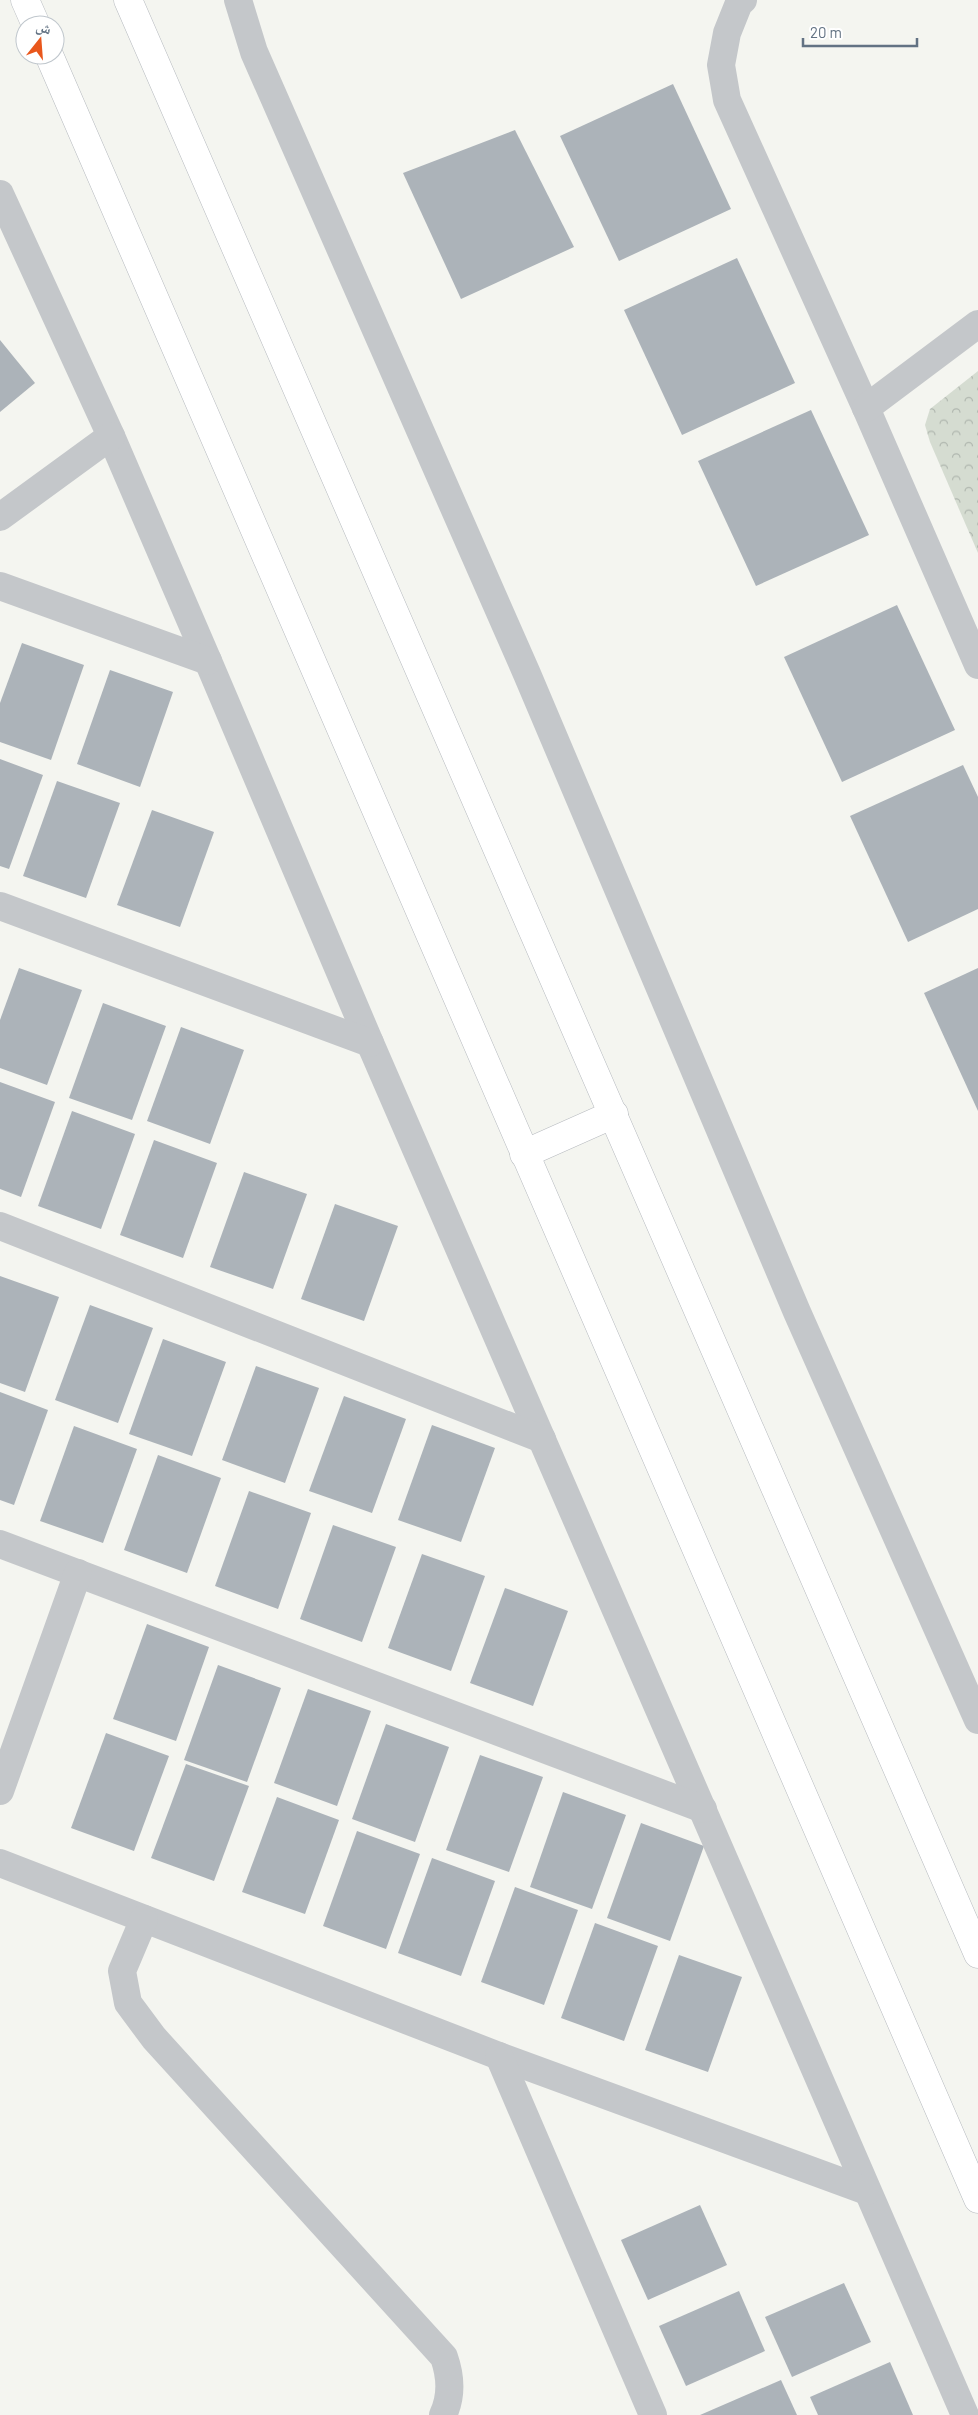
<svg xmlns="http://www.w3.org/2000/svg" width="978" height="2415" font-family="Barlow,'Noto Naskh Arabic',sans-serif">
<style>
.park{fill:url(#park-crowns)}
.building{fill:#acb3b9}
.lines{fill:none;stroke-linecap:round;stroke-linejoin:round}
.secondary-casing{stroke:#b6babf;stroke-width:29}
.street{stroke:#c4c7ca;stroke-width:28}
.secondary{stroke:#fff;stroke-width:28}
</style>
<defs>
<pattern id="park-crowns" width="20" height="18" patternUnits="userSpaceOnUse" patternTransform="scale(1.25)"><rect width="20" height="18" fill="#d5dcd1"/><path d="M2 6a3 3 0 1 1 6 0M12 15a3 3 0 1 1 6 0" fill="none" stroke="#b0b7af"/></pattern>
</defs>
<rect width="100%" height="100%" fill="#f4f5f0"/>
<path class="park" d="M978 371V553L930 442 925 425 930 409Z"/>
<g class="building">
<path d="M673 84 731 209 619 261 560 136Z"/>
<path d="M515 130 574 247 461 299 403 173Z"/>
<path d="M737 258 795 383 682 435 624 310Z"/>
<path d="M0 340 35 383 0 412Z"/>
<path d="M811 410 869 535 756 586 698 461Z"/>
<path d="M897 605 955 730 842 782 784 657Z"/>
<path d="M22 643 84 665 51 760 0 742V703Z"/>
<path d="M110 670 173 692 140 787 77 764Z"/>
<path d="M0 759 43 775 9 869 0 866Z"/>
<path d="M963 765 978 797V909L908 942 850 816Z"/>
<path d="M57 781 120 803 86 898 23 876Z"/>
<path d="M152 810 214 832 180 927 117 905Z"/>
<path d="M19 968 82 990 47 1085 0 1068V1020Z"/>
<path d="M978 968V1111L924 993Z"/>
<path d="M103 1003 166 1026 132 1120 69 1098Z"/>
<path d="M181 1027 244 1050 210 1144 147 1121Z"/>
<path d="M0 1082 55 1102 21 1197 0 1189Z"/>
<path d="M72 1111 135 1134 101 1229 38 1206Z"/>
<path d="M154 1140 217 1163 183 1258 120 1235Z"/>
<path d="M244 1172 307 1194 273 1289 210 1267Z"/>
<path d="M335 1204 398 1226 364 1321 301 1299Z"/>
<path d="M0 1276 59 1297 25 1392 0 1383Z"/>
<path d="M90 1305 153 1328 118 1423 55 1400Z"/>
<path d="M163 1339 226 1362 192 1456 129 1434Z"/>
<path d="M256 1366 319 1388 285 1483 222 1460Z"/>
<path d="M0 1392 48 1410 14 1505 0 1500Z"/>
<path d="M344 1396 406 1419 372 1513 309 1491Z"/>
<path d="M432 1425 495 1448 461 1542 398 1520Z"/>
<path d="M74 1426 137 1449 103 1543 40 1521Z"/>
<path d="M158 1455 221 1478 187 1573 124 1550Z"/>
<path d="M249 1491 311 1513 278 1609 215 1586Z"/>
<path d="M333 1525 396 1547 362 1642 300 1619Z"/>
<path d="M422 1554 485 1576 451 1671 388 1648Z"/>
<path d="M505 1588 568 1611 533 1706 470 1683Z"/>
<path d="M147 1624 209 1647 176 1741 113 1719Z"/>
<path d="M218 1665 281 1688 247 1782 184 1760Z"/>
<path d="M308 1689 371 1711 337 1806 274 1783Z"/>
<path d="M386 1724 449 1747 415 1842 352 1819Z"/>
<path d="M106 1733 169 1756 134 1851 71 1828Z"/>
<path d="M480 1755 543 1777 509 1872 446 1850Z"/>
<path d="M186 1764 249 1786 214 1881 151 1858Z"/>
<path d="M563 1792 626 1815 592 1909 530 1887Z"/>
<path d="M277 1797 339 1820 305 1914 242 1892Z"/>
<path d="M641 1823 704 1846 670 1941 607 1918Z"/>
<path d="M357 1831 420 1854 386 1949 323 1926Z"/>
<path d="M432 1858 495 1881 461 1976 398 1953Z"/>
<path d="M515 1887 578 1910 544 2005 481 1982Z"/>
<path d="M595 1923 658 1946 624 2041 561 2018Z"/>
<path d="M679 1955 742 1977 708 2072 645 2050Z"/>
<path d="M700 2205 727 2265 648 2300 621 2240Z"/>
<path d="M844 2283 871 2342 792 2377 765 2317Z"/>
<path d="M739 2291 765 2351 686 2386 659 2326Z"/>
<path d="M890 2362 913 2415H818L810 2397Z"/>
<path d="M781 2380 797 2415H700Z"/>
</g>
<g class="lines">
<defs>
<g id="secondary">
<path d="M25 0 36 25"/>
<path d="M128 0 978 1954"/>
<path d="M49 55 978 2199"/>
<path d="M524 1154 614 1114"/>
</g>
</defs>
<use href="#secondary" class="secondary-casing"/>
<g class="street">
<path d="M238 0 254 52 527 674 797 1312 978 1720"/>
<path d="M743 0 739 3 727 33 721 65 727 100 866 408 978 665"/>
<path d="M0 194 111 436 208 661 370 1043 965 2415"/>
<path d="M866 408 978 324"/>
<path d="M0 517 111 436"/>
<path d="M0 586 208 661"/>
<path d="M0 906 370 1043"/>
<path d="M0 1226 542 1439"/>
<path d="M0 1544 703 1809"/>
<path d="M0 1791 78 1573"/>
<path d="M0 1863 499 2056 867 2191"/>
<path d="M144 1919 122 1971 128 2003 154 2038 444 2357C451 2377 452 2396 443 2415"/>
<path d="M499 2056 653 2415"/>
</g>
<use href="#secondary" class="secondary"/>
</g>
<g transform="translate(40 40) rotate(17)"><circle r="24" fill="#ffffff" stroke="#c0c7cd"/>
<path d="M0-4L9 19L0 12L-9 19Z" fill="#e9571c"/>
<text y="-8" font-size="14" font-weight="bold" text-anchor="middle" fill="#627283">ش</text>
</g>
<path d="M803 38v8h114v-8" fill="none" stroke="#627283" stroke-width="2.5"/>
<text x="810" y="38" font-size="15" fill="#627283" stroke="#ffffff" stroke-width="4" paint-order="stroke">20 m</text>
</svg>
